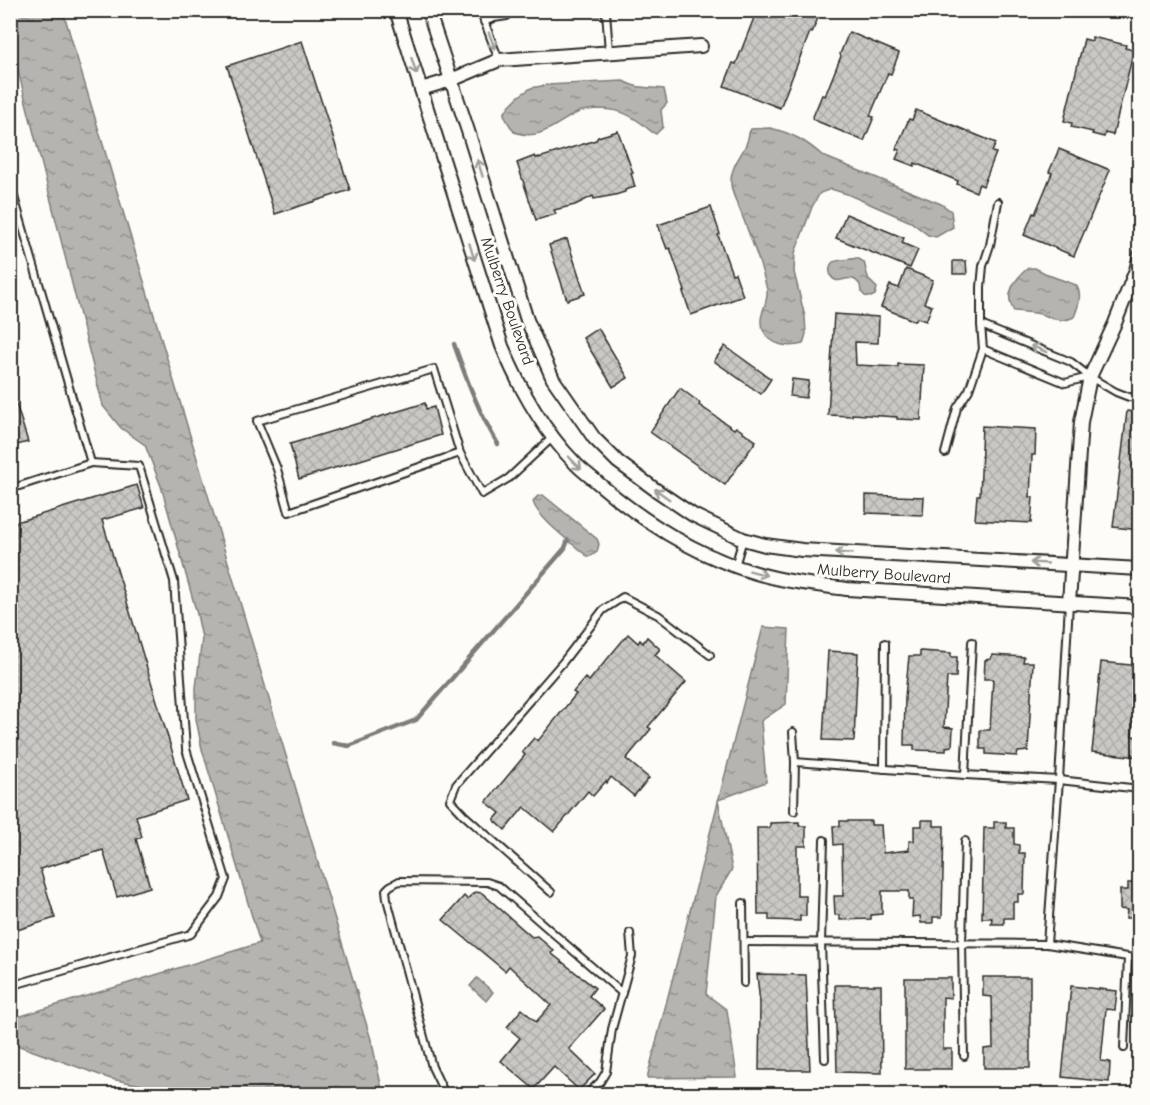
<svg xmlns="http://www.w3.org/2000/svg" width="1150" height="1105" font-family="'Comic Neue',sans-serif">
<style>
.water{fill:url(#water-ripples);stroke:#7e7d7b;stroke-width:1.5}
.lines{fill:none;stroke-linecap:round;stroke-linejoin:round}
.stream{stroke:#7e7d7b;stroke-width:4.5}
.building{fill:url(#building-cross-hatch);stroke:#2b2b2b;stroke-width:1.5}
.lane-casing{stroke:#2b2b2b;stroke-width:10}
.street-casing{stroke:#2b2b2b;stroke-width:16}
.lane{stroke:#fdfcf7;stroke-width:6}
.street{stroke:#fdfcf7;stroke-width:12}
.oneway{stroke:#9e9e9b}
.labels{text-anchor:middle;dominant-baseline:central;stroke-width:6;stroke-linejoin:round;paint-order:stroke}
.street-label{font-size:16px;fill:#2b2b2b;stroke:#fdfcf7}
</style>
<defs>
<pattern id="water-ripples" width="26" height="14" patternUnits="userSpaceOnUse" patternTransform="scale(1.5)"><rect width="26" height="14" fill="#b5b4b1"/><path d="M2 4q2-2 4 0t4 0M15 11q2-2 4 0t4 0" fill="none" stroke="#939390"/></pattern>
<pattern id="building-cross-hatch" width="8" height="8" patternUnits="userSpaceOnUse" patternTransform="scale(1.5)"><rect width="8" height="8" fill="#c9c8c4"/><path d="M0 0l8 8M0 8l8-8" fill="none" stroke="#adaca9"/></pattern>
</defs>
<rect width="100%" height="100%" fill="#fdfcf7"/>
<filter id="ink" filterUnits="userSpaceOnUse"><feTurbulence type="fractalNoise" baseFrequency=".0167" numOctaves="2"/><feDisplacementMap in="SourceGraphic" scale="12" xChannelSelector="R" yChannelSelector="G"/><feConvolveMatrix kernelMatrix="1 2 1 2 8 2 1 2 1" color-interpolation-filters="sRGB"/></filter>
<g filter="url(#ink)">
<g class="water">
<path d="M11 10 63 11 372 1043 383 1094H187L111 1079 11 1043V1019L260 943 202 749 196 719V688L202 638 197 614 161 486 145 445 121 428 103 406 11 43Z"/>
<path d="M623 81C637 89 648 87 664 89L667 103 661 110 663 127 656 134C650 132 647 127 641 123 625 112 617 109 597 109 591 110 584 110 579 112 556 122 542 142 514 132L507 121 504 114 509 106 519 96 531 88 547 85Z"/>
<path d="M770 128C792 133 806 141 823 156L941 204 951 211 953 227 936 237 928 235 911 222 847 194 831 189 820 193 812 207 795 253 794 272 805 317 806 334 803 344C788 348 771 346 763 330 756 317 769 304 767 290 762 265 751 239 742 215 738 204 730 192 731 180 731 166 743 154 747 142 749 137 748 133 751 129Z"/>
<path d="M857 258 864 262 867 274 869 280 877 288 875 295 871 297 865 296 861 292 860 285C858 282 857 280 853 279 845 276 837 286 831 276 830 273 829 270 830 267 831 263 833 261 837 261 844 259 850 260 857 258Z"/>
<path d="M1028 268H1035L1051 276 1076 285C1083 295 1078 307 1074 317 1060 324 1053 317 1040 314 1031 312 1023 312 1014 311 1003 294 1015 279 1028 268Z"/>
<path d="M543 495 597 539 599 544 597 552 591 556H587C574 545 535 516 533 501L538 496Z"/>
<path d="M763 627 789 629 786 704 761 721 766 782 718 800 732 869 716 896 706 994 727 1010 737 1077 647 1078Z"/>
<path d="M477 978 493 992 486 1001 470 986Z"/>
</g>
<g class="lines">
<g class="stream">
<path d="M454 344C466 378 479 413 498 444"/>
<path d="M333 743 349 746 416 720 565 548 568 540"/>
</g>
</g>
<g class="building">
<path d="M757 10H821L812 33 810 32 780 108 724 86 733 63 736 64Z"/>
<path d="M849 32 899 53 891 74 888 73 870 116 874 117 864 141 812 119 822 95 825 96 841 56 840 54Z"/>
<path d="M1092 37 1126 45 1125 48 1134 50 1113 135 1105 133 1104 137 1092 134 1093 132 1071 127 1072 123 1064 121 1084 39 1092 41Z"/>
<path d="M302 41 350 190 275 214 227 66Z"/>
<path d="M916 110 996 143 992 152 996 153 983 186 979 184 976 192 957 184 958 181 915 163 914 166 896 159 900 150 896 149 909 119 912 120Z"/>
<path d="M618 131 633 173H631L635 187 625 190V192L615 195 594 199 593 196 575 205 554 210 556 214 536 220 517 163 535 156 536 158 539 157V158L596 140 598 137Z"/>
<path d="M1059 149 1110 170 1074 256 1024 235 1033 213 1035 214 1052 173 1049 172Z"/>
<path d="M711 207 720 234 718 235 732 274 735 273 743 296 691 315 683 292 685 291 670 248 667 249 658 225Z"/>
<path d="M846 214 904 238 902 243 918 250 910 268 836 238Z"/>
<path d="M567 239 585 294 567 300 549 245Z"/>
<path d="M953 261H966L967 274H953Z"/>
<path d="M906 269 933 280 924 303 932 306 926 321 917 318 915 321 881 307 890 285 899 288Z"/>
<path d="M834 314 879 317 878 343 855 342 856 365 898 367V364L924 365 921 420 897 419V417L852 414V416L828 415Z"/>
<path d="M598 328 628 378 613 387 583 338Z"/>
<path d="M725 346 771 379 761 394 714 361Z"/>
<path d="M792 379 809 381 806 398 790 396Z"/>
<path d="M680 388 700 403 699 405 734 429 736 427 756 441 725 485 650 432Z"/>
<path d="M13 394 28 442 10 447V395Z"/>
<path d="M425 403 426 409 434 407 441 435 299 479 290 444Z"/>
<path d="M1127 411 1140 413V530L1113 527Z"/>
<path d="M982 426 1036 429 1035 455H1032L1030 497H1033L1031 523 975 520 977 495H980L982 449H981Z"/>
<path d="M137 485 144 508 102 520 187 800 136 816 142 837 136 839 150 887 117 897 103 850 40 869 55 918 14 931 10 918V524Z"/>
<path d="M866 495 924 497 923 515 866 513Z"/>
<path d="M628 634 638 643 640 640 643 643 647 637 660 649 655 655 686 682 648 727 651 729 626 759 649 778 634 796 611 777 607 783 606 781 593 796 588 791 554 832 524 807 505 830 494 820 500 813 486 802 525 755 522 752 534 738 538 741 576 694 573 692 585 678 589 681Z"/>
<path d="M828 651 858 653 854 741 823 740Z"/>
<path d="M920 651 951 653V657H957L956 677H947L944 727 953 728 952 746 946 747V751L914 750V745H904L905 697 909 656H920Z"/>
<path d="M992 655 1024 657 1023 662H1033L1028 751 1018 752 1017 756 986 754V749H980V730H990L993 679H984L985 660 991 659Z"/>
<path d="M1101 662 1140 666V685L1137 684 1132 736 1140 737 1139 757 1092 752Z"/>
<path d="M922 820H934V826H944L942 917H933V923H921L920 916 912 917 913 900H909V891H882V914L871 915V919L840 920V915H835L834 896H843L842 844 834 845 833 826H840V821H871V825H881L883 853 909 850V841H914V826H922Z"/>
<path d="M799 822V826H806V846H797V896H806V916H800V921L769 920V915H758L757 828H770V823Z"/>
<path d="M994 822H1006V828H1014V844L1019 845V853H1025L1024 894H1018V902H1013V918H1004V924H991L992 918H982L984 828H994Z"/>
<path d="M1128 883H1140V918H1126L1127 910 1120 909V890H1128Z"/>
<path d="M475 892 482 893 532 937 537 936 554 951 551 953 595 988 589 996 604 1009 569 1049 595 1074 579 1090 554 1067 534 1089 501 1061 520 1038 507 1027 522 1009 536 1022 551 1005 509 966 505 971 443 920 464 896 467 899Z"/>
<path d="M757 974 806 975 810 1070H759L760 1004Z"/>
<path d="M983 977H1030V1068H984V1049L993 1048 992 997 983 996Z"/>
<path d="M905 978H951V998L943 997V1049H952V1069H905Z"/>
<path d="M835 985H881L882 1073 837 1072Z"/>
<path d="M1071 986 1117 991 1115 1010 1106 1009 1101 1061 1110 1062 1109 1082 1062 1077Z"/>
</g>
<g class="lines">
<defs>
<g id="lane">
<path d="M480 10 499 60"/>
<path d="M576 12 606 11 609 52"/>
<path d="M484 22 494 18 507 16"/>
<path d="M10 183 91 463 10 489"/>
<path d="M981 325 1071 362 1090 377 1116 392 1129 397 1140 398"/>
<path d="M983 349 1065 383 1089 377"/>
<path d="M460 453 289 512 277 469 257 421 434 369 460 453 482 494 509 478 553 437"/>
<path d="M945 453 957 408 969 390 983 349 981 325V287L983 266 990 245 998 202"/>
<path d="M735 566 743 539"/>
<path d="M793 732 795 762 794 811"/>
<path d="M795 762 965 775 1059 780 1140 789"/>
<path d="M884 769 885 643"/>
<path d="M965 775 972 642"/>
<path d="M824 840 821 943 825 1059"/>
<path d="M551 892 464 815 450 800 456 785 563 662 603 610 623 597 658 615 710 655"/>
<path d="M743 903 744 983"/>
<path d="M744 942 1047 944 1140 959"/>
<path d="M1047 944 1059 780 1069 603"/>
<path d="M10 986 191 934 219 897 226 879 186 749 174 581 139 466 91 463"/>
<path d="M1124 1048 1128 958"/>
<path d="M964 1056 962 943 965 841"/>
<path d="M447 1094 444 1092 432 1067 387 899 386 890 390 886 399 881 487 882 499 886 622 993"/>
<path d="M584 1094H587L600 1082 606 1072 612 1029 632 956 630 933"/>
</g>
<g id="street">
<path d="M396 10 502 346C519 387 542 429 574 462 581 470 590 476 598 483 645 523 697 556 756 573 786 582 816 585 847 589L1140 607"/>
<path d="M428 10 468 131 527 320 553 379 594 438 618 462 656 490 693 515 743 539 765 545 802 550 1140 569"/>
<path d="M421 89 451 80 499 60 701 46"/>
<path d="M1069 603 1081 422 1090 377 1115 323 1136 270 1140 255"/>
</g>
</defs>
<use href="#lane" class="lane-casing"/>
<use href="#street" class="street-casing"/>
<use href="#lane" class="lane"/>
<use href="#street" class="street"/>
</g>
<defs><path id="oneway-shaft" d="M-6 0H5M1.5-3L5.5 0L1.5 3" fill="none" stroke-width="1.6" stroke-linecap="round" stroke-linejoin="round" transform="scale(1.5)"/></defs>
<g class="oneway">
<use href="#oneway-shaft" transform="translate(492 41) rotate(69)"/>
<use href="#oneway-shaft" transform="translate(414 66) rotate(72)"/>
<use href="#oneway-shaft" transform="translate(480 168) rotate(-107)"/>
<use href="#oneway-shaft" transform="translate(472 252) rotate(73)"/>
<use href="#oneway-shaft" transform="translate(1039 349) rotate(-158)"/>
<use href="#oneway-shaft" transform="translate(575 463) rotate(45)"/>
<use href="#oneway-shaft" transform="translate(662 494) rotate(-145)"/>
<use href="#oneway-shaft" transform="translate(844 553) rotate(-177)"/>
<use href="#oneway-shaft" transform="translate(1039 563) rotate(-177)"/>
<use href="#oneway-shaft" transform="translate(758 573) rotate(15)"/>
</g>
</g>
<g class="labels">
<g class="street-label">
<text transform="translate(507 301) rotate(71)">Mulberry Boulevard</text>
<text transform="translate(884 574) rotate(4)">Mulberry Boulevard</text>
</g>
</g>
<rect width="1150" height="1105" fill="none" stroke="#fdfcf7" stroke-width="36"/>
<rect x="18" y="18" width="1114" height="1069" fill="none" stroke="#2b2b2b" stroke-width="2" filter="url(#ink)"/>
</svg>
